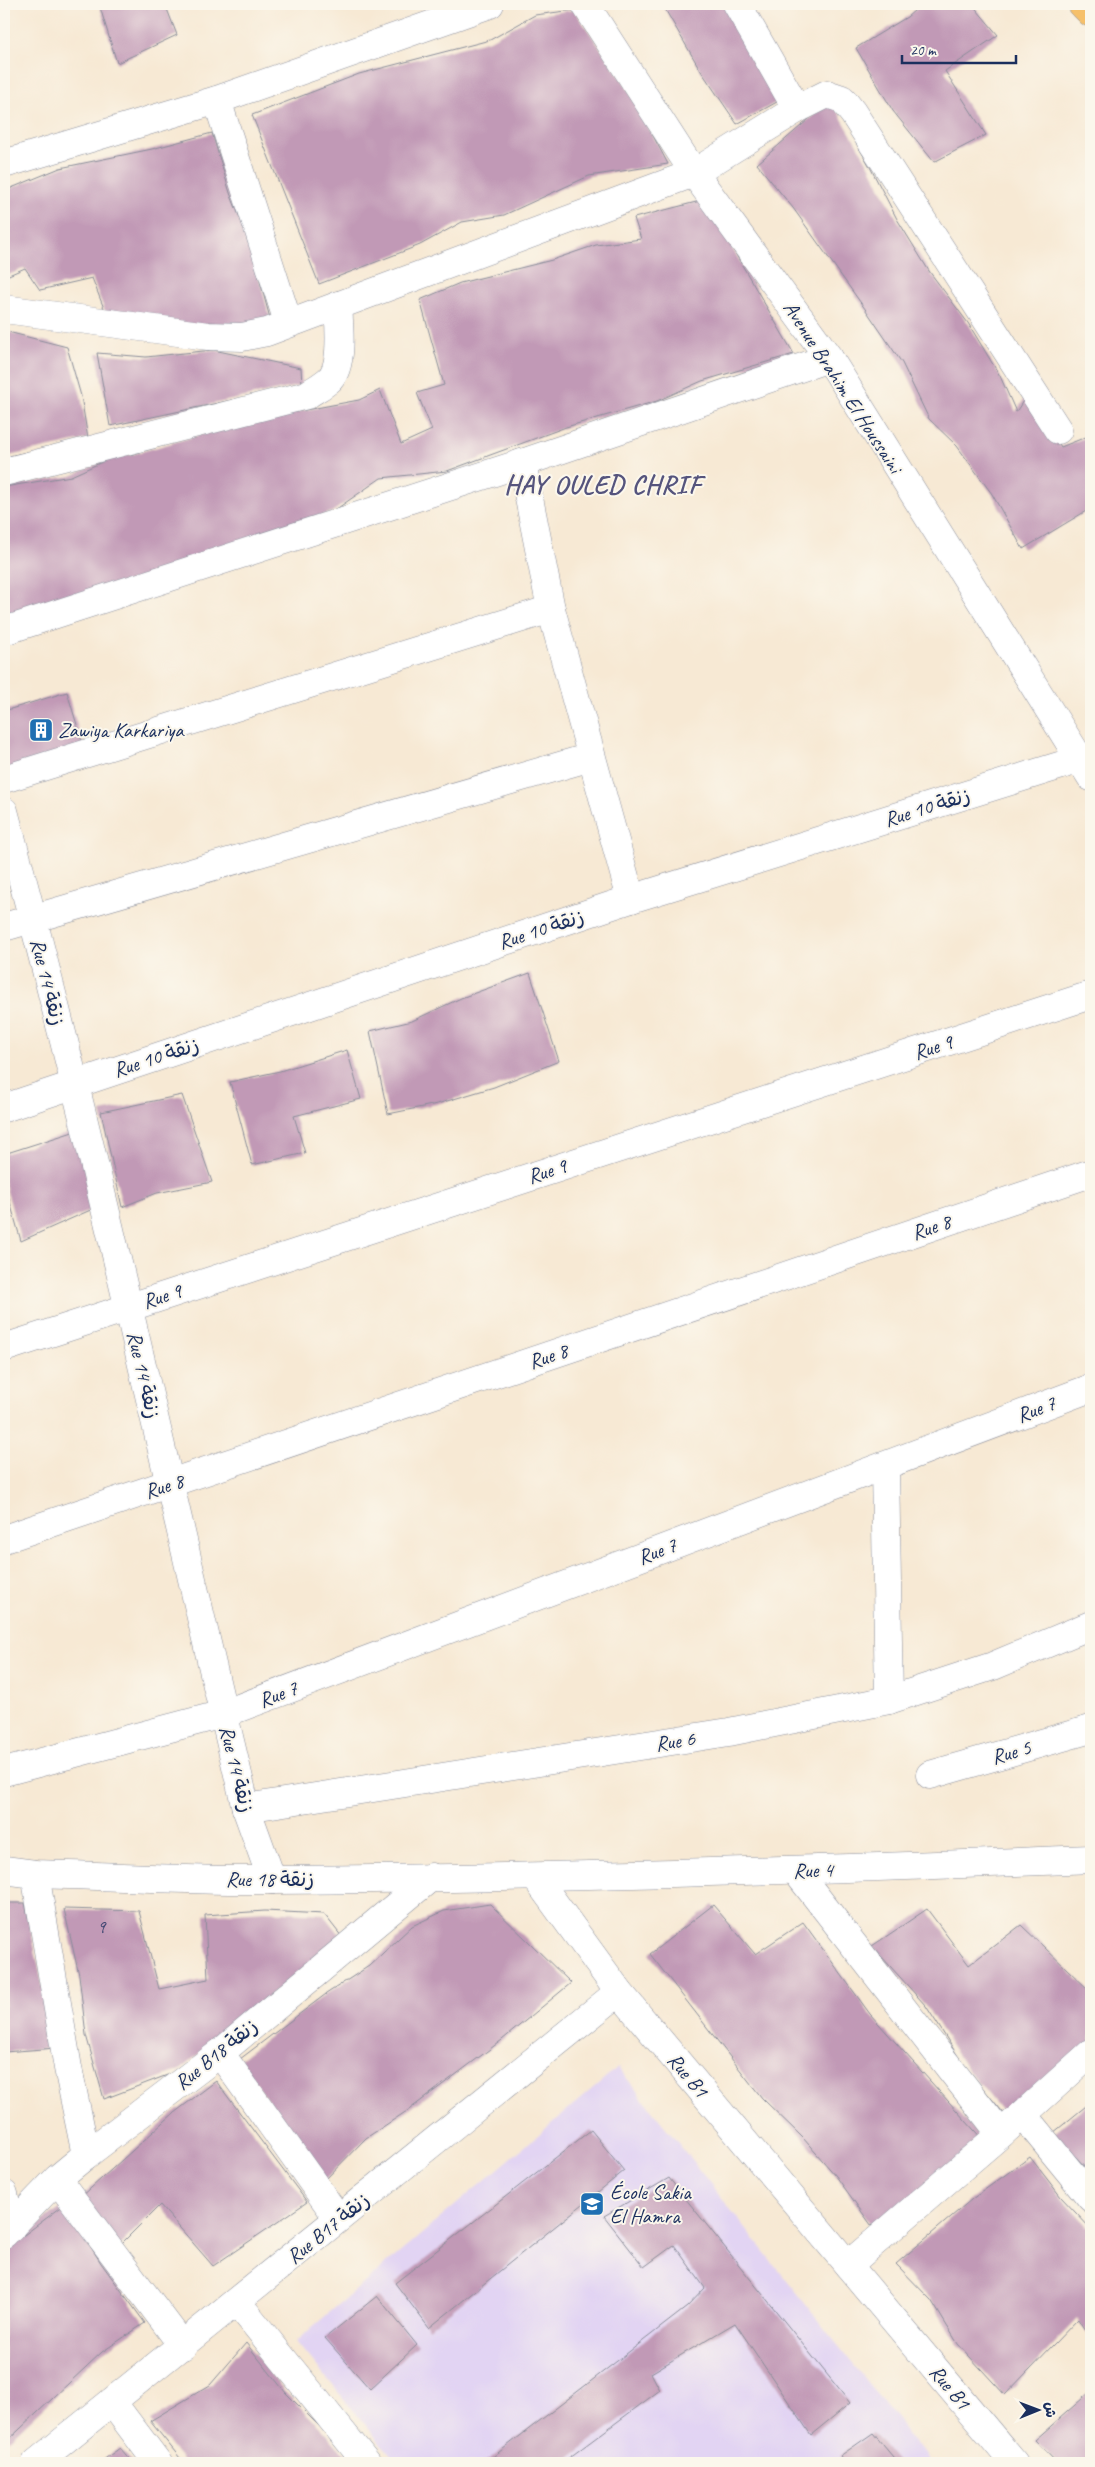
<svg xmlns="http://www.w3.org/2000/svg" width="1095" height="2467" font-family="Caveat,'Playpen Sans Arabic',sans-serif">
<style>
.built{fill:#e2d4f3}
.building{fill:#c199b6}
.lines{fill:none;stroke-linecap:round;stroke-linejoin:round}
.minor-casing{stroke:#898c99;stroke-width:29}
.major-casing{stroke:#898c99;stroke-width:29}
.minor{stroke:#fff;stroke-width:28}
.major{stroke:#f6c06b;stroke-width:28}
.labels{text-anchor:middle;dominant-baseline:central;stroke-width:4;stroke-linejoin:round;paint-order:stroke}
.number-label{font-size:19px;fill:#444a74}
.street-label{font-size:21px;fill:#1b2f5e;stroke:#fbf7ec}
.poi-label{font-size:21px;fill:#1b2f5e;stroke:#fbf7ec;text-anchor:start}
.district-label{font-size:26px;font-weight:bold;letter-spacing:1px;fill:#55547d;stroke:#fbf7ec}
</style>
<rect width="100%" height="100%" fill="#fbf7ec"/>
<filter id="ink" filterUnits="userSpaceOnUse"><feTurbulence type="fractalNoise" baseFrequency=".02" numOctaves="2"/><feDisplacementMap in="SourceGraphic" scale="10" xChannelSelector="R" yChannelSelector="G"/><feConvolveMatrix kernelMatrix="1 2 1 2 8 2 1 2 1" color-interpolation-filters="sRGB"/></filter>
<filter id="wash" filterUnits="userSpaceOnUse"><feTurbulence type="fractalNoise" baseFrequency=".0096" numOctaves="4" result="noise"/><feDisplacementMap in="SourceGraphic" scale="20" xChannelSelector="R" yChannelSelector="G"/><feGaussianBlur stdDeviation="1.12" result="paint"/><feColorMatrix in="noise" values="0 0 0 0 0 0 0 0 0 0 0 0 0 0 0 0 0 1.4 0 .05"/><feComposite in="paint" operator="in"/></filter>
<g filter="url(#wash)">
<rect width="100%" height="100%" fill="#f7e9d4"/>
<path class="built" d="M618 2067 931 2463H397L296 2341Z"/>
<g id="blocks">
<g class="building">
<path d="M99 4H165L177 35 117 63Z"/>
<path d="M662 4H724L786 97 737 124 701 71Z"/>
<path d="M922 4H972L998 35 945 71 986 135 934 162 893 111 856 48 907 17Z"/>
<path d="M574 10 626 85 668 164 589 176 504 215 462 222 420 245 319 284 252 115 359 74 490 40 535 15Z"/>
<path d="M831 100 869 165 897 219 929 271 968 323 1000 376 1016 412 1028 393 1061 447 1091 435V508L1023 549 992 494 957 446 929 419 902 363 868 313 793 208 757 164Z"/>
<path d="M212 133 230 193 249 241 271 322 207 332 107 316 92 278 40 290 25 268 4 277V191L60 168 152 149Z"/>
<path d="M704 200 794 354 702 381 657 401 566 427 447 471 381 478 332 512 4 625V487L71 476 122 453 130 455 252 420 359 400 380 390 401 444 432 430 417 393 444 385 420 300 460 283 552 260 596 245 641 239 634 218Z"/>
<path d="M4 331 67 347 81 396 88 439 4 457Z"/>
<path d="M213 350 301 368 302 385 110 426 97 353 146 357Z"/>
<path d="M67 692 84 748 10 772 4 751V711Z"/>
<path d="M530 973 559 1061 494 1087 437 1104 388 1114 370 1031 412 1021 461 998Z"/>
<path d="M347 1050 361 1099 294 1116 305 1153 252 1165 230 1082 280 1071Z"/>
<path d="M182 1095 212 1182 157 1193 122 1207 101 1112Z"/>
<path d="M76 1131 95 1208 21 1241 4 1181V1154Z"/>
<path d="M4 1903H25L56 2048 4 2052Z"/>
<path d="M490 1904 571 1983 502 2040 410 2109 366 2138 322 2183 240 2059 326 1994 369 1966 412 1926 444 1911Z"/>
<path d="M713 1905 755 1954 803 1922 870 2014 983 2140 874 2229 836 2176 803 2138 762 2098 650 1954Z"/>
<path d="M64 1909 139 1911 159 1989 208 1979 205 1915 265 1911 324 1914 342 1937 178 2071 104 2099 86 2035 79 1975Z"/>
<path d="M927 1909 969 1965 1021 1925 1091 1992V2045L1006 2116 963 2064 926 2006 872 1946Z"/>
<path d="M216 2081 307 2202 213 2266 160 2205 119 2246 81 2197 174 2113Z"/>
<path d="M1091 2102V2173L1053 2133Z"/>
<path d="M591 2130 624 2171 429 2328 395 2283Z"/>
<path d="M1030 2157 1061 2197 1091 2229V2340L1078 2319 1005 2395 958 2344 931 2300 896 2264 972 2199Z"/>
<path d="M669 2178 850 2403 811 2435 735 2323 651 2373 660 2390 562 2463H485L687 2307 705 2288 674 2245 644 2267 604 2216Z"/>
<path d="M64 2205 101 2263 145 2323 102 2352 4 2444V2250Z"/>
<path d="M377 2296 417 2345 370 2389 325 2338Z"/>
<path d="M246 2343 286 2393 325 2432 352 2463H184L150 2421 210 2385Z"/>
<path d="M1091 2391V2463H1057L1035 2440Z"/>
<path d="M873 2433 898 2463H846L840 2456Z"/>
<path d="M120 2448 133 2463H99Z"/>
</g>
</g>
</g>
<g filter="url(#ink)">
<use href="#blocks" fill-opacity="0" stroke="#898c99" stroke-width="1"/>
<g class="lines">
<defs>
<g id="minor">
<path d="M585 4 694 173 829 358 1091 777"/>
<path d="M737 4 797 109"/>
<path d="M217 100 288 322"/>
<path d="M4 164 217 100 490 4"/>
<path d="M4 309 208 336 242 337 267 332 694 173 797 109 827 94 842 99 853 113 1058 430"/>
<path d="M522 463 551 609 631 899"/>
<path d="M4 472 307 395C314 390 324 385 330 379 344 364 339 324 338 305"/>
<path d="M4 631 522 463 829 358"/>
<path d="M4 779 551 609"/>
<path d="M4 811C94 1141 166 1475 246 1808L272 1880"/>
<path d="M4 927 591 757"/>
<path d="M4 1108 631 899 1091 756"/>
<path d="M4 1348 1091 995"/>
<path d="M885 1466 889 1700"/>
<path d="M4 1539 1091 1173"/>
<path d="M4 1772 223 1714 1091 1388"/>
<path d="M930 1775 1091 1729"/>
<path d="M246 1808 729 1732 889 1700 993 1666 1091 1625"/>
<path d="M4 1870 35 1874C115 1876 194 1881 274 1880 547 1878 819 1870 1091 1859"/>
<path d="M796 1871 1001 2134"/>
<path d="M35 1874 68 2068 86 2155"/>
<path d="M536 1878 619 1992 1014 2463"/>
<path d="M220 2053 338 2218"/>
<path d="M1023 2115 1091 2198"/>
<path d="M57 2179 183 2346"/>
<path d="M4 2194 11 2228"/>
<path d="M4 2234 57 2179 86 2155 220 2053 431 1877"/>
<path d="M848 2265 1001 2134 1091 2053"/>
<path d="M237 2302 367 2463"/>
<path d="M112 2402 158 2463"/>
<path d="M36 2463 619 1992"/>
</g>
<path id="major" d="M1082 4 1091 13"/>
</defs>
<use href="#minor" class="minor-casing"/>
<use href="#major" class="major-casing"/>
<use href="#minor" class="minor"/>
<use href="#major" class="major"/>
</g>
</g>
<defs>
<symbol id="building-square" viewBox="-11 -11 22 22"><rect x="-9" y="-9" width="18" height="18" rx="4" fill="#1f6fb2" stroke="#fbf7ec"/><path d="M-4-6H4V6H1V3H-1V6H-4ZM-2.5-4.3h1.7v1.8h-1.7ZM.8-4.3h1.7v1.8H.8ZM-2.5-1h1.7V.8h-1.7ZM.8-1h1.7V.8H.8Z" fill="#fff"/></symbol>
<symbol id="school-square" viewBox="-11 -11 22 22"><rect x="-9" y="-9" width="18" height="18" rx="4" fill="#1f6fb2" stroke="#fbf7ec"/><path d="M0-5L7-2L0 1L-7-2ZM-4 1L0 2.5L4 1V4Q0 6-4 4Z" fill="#fff"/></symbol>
</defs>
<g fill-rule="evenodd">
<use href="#building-square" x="27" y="716" width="28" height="28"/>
<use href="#school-square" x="578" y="2190" width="28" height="28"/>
</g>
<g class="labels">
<g class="number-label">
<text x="101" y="1927">9</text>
</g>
<g class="street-label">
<text transform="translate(843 387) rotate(57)">Avenue Brahim El Houssaini</text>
<text transform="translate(927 807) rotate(-17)">Rue 10 زنقة</text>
<text transform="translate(541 929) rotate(-18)">Rue 10 زنقة</text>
<text transform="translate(48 982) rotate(76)">Rue 14 زنقة</text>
<text transform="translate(933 1047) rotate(-18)">Rue 9</text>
<text transform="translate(156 1057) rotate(-18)">Rue 10 زنقة</text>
<text transform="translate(547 1171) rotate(-18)">Rue 9</text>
<text transform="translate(931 1227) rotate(-19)">Rue 8</text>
<text transform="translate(162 1296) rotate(-18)">Rue 9</text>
<text transform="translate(548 1356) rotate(-19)">Rue 8</text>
<text transform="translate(144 1375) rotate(77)">Rue 14 زنقة</text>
<text transform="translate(1036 1409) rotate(-21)">Rue 7</text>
<text transform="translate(164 1486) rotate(-18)">Rue 8</text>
<text transform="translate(657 1551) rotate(-21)">Rue 7</text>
<text transform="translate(278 1694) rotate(-21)">Rue 7</text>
<text transform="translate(675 1741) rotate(-9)">Rue 6</text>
<text transform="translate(1011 1752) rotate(-16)">Rue 5</text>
<text transform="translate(237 1769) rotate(76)">Rue 14 زنقة</text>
<text transform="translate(813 1870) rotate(-2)">Rue 4</text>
<text x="270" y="1879">Rue 18 زنقة</text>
<text transform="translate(216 2054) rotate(-39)">Rue B18 زنقة</text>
<text transform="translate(688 2075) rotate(50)">Rue B1</text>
<text transform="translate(328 2228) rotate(-39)">Rue B17 زنقة</text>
<text transform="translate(950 2387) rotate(50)">Rue B1</text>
</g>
<g class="poi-label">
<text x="58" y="730">Zawiya Karkariya</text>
<text x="610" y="2192">École Sakia<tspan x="610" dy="24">El Hamra</tspan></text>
</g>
<g class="district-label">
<text x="603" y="484">HAY OULED CHRIF</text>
</g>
</g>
<rect width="1095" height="2467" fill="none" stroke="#fbf7ec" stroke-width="20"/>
<g transform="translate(1038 2410) rotate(89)" stroke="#fbf7ec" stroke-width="4" paint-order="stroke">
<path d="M0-4L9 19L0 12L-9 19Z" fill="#1b2f5e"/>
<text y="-8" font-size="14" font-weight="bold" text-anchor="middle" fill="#1b2f5e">ش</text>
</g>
<path d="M902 55v8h114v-8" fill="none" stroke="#1b2f5e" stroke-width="2.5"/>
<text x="910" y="55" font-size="15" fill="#1b2f5e" stroke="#fbf7ec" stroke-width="4" paint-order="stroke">20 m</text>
</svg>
